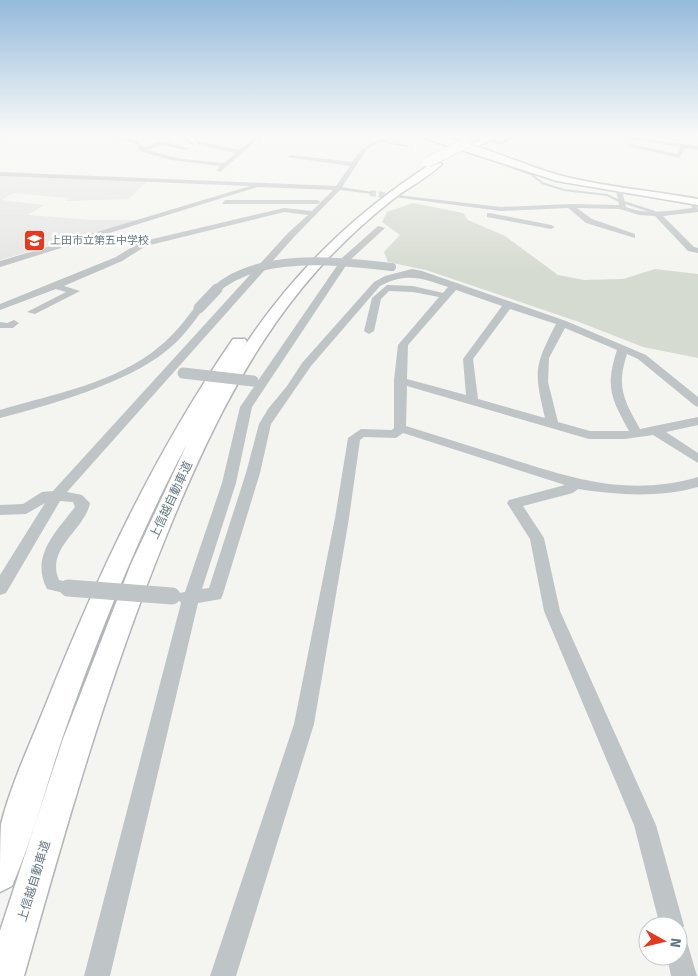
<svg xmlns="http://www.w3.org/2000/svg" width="698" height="976" font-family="'Fira Sans','Noto Sans JP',sans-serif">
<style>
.built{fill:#e5e5e3}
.green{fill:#d6dbd1}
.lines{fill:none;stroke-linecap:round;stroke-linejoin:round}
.stream-far1{stroke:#b6c4c7;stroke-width:2}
.stream{stroke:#b6c4c7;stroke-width:2.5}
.minor-tunnel{stroke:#c8cecf;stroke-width:6;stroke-dasharray:6 3;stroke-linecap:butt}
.highway-casing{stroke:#b2b6b9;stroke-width:3}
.minor{fill:#bfc4c6;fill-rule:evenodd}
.highway{fill:#fff;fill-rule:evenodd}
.highway-bridge-casing{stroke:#b2b6b9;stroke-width:11;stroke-linecap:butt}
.minor-bridge-far2{stroke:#bfc4c6;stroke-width:8}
.minor-bridge-far1{stroke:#bfc4c6;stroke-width:11}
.minor-bridge{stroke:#bfc4c6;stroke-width:17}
.highway-bridge{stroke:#fff;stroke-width:10}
.labels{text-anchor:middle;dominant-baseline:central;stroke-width:5;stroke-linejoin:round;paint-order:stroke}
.far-poi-label{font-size:11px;fill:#627782;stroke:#fff;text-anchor:start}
.street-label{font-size:12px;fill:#627782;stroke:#fff}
</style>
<rect width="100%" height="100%" fill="#f4f4f0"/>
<path class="built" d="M0 175 147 181 129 199 66 201 69 198 13 193 2 200 44 205 28 215 92 220H138L0 260Z"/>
<path class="green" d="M413 203 463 213 468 220 505 236 558 275 584 280 623 279 655 269 698 274V358L643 347 579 322 426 270 388 262 384 252 400 235 382 222 387 212Z"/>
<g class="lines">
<g class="stream-far1">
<path d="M178 134 193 144"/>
<path d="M377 134 379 138"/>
<path d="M386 142 408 146"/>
<path d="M436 144 447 145"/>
<path d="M464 151 531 174 542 183 564 190 607 195 623 203"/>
</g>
<path class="stream" d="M620 201 654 212"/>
<g class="minor-tunnel">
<path d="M473 134 490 141"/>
<path d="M370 193 397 197"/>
</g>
<defs>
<g id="highway">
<path d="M412 134C452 131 520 165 562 176 605 187 654 191 698 199V205L557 181Z"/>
<path d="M492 134H503L478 146 471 144Z"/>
<path d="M434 162 442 164C428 178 408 187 392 200 359 226 329 255 302 288 243 360 202 448 167 534 108 678 66 827 24 976H0V931L63 739 131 564 187 444C137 537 98 636 63 736 46 786 33 838 12 886L0 892C0 872 0 842 1 824 11 784 31 742 46 704 97 576 155 452 233 339H245L247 342 240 353C290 275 355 212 434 162Z"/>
</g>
</defs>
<use href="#highway" class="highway-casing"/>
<g class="minor">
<path d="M0 134H20L8 139 0 138Z"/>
<path d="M42 134H49L44 137Z"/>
<path d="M110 134 136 140 144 147 161 141 189 148 186 150 161 145 147 150 182 159 224 163 236 153 199 145 194 140 239 150 258 134H264L220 172 217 170 220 166 171 160 139 151 138 146C129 140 118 142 110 134Z"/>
<path d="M410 134H420L378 143 367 149 342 187 372 192V194L340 190 294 237 67 492 82 495 90 503C85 530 45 548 59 580L74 584 76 588 74 592 68 594 47 589C30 556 56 532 75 507L73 502 60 501 6 593 0 595V575L45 503 26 514 0 515V505L23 504 42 492 53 491 288 233 308 215 284 212 146 246 122 261 64 286 80 291 35 314 27 312 66 292 56 289 0 310V304L116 257 140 242 284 208 312 211 333 190 258 187 0 267V261L250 186 0 176V172L336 186 350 166 287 157 290 155 352 162C370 137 381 139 410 134Z"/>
<path d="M516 134H523L500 145 487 141 490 139 499 141Z"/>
<path d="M600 134H612L698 146V150L686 148 679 158 628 146 631 144 677 154 680 147Z"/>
<path d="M619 188 622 190 626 207C647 215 670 211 692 208L690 201 697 199 698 212 663 216 694 247 698 248V253L688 251 655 216 639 215 620 209 577 208 592 219 635 234V238L586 223 568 208 501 211 394 197 397 195 501 207 570 204 619 205 616 190Z"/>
<path d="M225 200H317L321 202 317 204H222Z"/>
<path d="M490 213 551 225 555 227 551 229 487 217V213Z"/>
<path d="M378 226 385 228 349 261 252 407 236 483 202 589 209 588 246 473 259 424 268 409 287 386 302 363 374 282 385 276 412 269 422 271 566 321 646 355 698 397V407L694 405 638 359 627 354C616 388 624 400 640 429L698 417V425L666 432 698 453V463L653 435 625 439H589L407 386 406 426C440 437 474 447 508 458 574 479 629 497 698 477V487C658 498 618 495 578 489L573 493 523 506 544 538 560 611 656 825 684 926 678 935V926H660L634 825 544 611 530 539 507 503 509 500 565 485 403 433 396 438 364 437 360 440 349 518 314 724 236 976H210L294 724 335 518 348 438 361 429 392 430 394 428V380L398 345 439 297 413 292 389 291 381 299 374 331 369 334 364 331 372 298 387 285 413 286 443 293 448 287C422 278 406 272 380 286L311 366 271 424 260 473 223 594 221 599 198 603 110 976H84L181 603 177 598 179 593 185 592 222 483 240 407 343 257ZM456 290 502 306 463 359 466 395 407 379 408 345ZM510 309 556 324C534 367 534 371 545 418L478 399 473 359ZM565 328 617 350C605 387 611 398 629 431H590L558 422 548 382 549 358Z"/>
<path d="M199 305 204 308C193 323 181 340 166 351 127 383 50 405 0 418V410C53 394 117 383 160 346 174 335 185 320 196 306Z"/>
<path d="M14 320 19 323 13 328H0V322L7 323Z"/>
<path d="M678 939 687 942 697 976H671L667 956H678Z"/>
</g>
<use href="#highway" class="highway"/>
<defs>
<path id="highway-bridge" d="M428 162 466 143"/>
</defs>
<use href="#highway-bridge" class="highway-bridge-casing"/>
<path class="minor-bridge-far2" d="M215 290C258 251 339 261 392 267"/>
<g class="minor-bridge-far1">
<path d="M199 308 217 289"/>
<path d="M183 373 253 381"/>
</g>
<path class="minor-bridge" d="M68 588 172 596"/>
<use href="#highway-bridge" class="highway-bridge"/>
</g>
<linearGradient id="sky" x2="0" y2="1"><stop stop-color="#94badb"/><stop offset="0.5" stop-color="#fafaf8"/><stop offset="1" stop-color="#fafaf8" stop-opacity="0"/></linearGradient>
<rect width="698" height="270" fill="url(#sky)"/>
<defs>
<symbol id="school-square" viewBox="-11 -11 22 22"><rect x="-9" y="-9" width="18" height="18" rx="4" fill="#e7371d" stroke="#fff"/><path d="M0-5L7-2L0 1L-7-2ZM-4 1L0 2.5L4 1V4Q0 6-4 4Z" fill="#fff"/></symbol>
</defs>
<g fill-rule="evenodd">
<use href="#school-square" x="22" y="228" width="25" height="25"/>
</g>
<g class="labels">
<g class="far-poi-label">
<text x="50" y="240">上田市立第五中学校</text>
</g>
<g class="street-label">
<text transform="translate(171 500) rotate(-65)">上信越自動車道</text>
<text transform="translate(34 881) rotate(-73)">上信越自動車道</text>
</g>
</g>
<g transform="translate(663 941) rotate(98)"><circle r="24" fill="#ffffff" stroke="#c0c9cd"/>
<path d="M0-4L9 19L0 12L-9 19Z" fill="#e7371d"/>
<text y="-8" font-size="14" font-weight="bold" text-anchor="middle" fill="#627782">N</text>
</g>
</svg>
